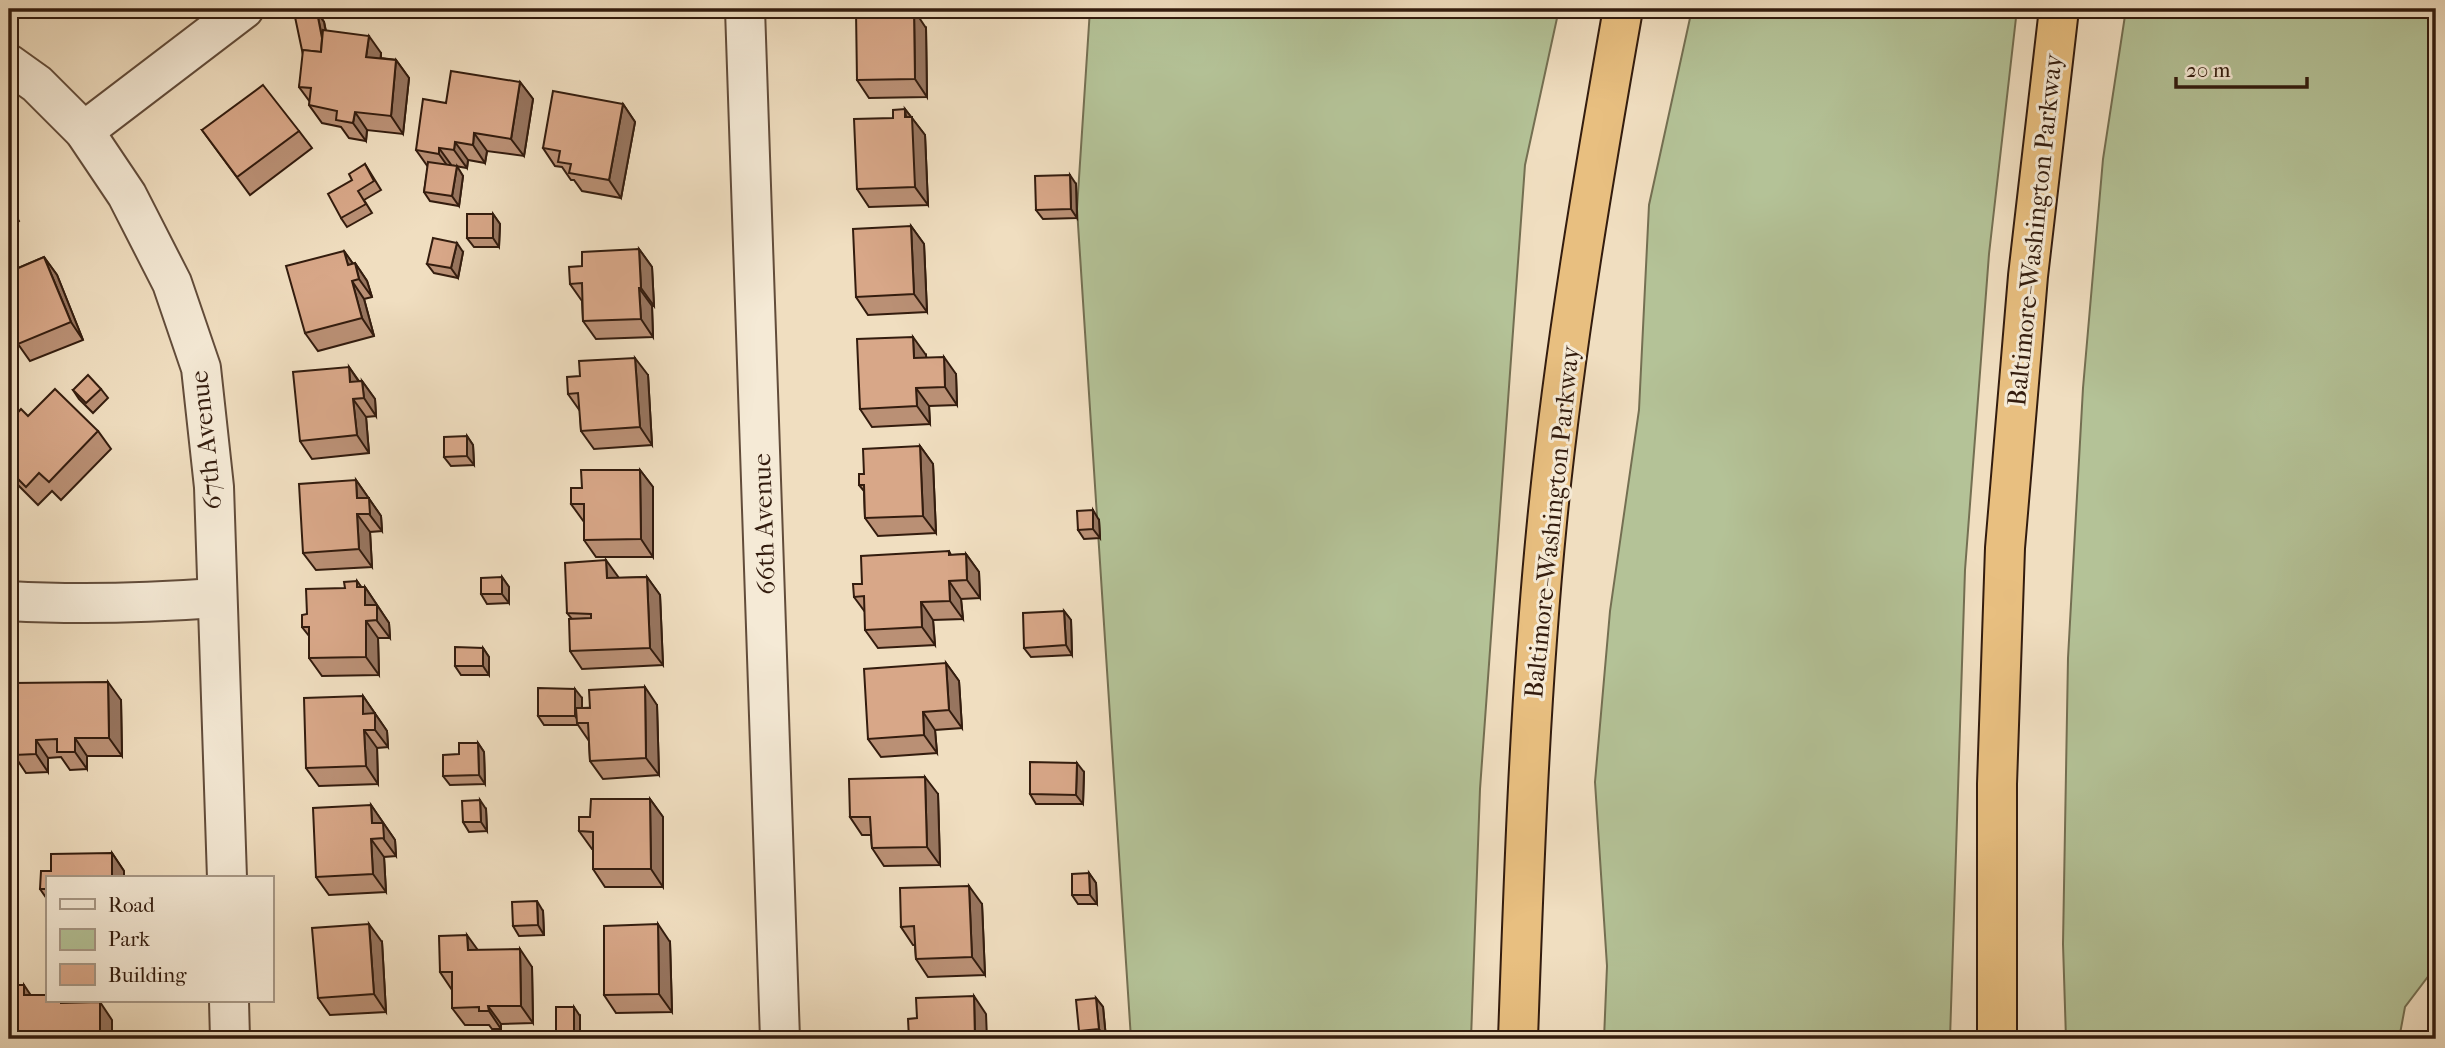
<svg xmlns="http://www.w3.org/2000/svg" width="2445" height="1048" font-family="'IM FELL French Canon',serif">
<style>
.green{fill:#b4c297;stroke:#746f52;stroke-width:2}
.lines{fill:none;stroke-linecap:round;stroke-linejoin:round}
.minor-casing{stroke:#624c3a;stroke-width:42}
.highway-casing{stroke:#331c0e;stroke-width:42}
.minor{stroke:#f5ead6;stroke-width:38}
.highway{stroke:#e8bf80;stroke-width:38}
.wall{fill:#ba9075;stroke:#331c0e;stroke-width:2}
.shaded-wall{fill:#97755f;stroke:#331c0e;stroke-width:2}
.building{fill:#d8a788;stroke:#331c0e;stroke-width:2}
.labels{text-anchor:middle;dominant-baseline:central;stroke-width:6;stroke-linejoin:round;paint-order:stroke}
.street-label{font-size:26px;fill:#331c0e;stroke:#f5ead6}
</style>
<rect width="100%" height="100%" fill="#f0dec0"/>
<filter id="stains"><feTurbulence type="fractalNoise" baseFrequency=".00286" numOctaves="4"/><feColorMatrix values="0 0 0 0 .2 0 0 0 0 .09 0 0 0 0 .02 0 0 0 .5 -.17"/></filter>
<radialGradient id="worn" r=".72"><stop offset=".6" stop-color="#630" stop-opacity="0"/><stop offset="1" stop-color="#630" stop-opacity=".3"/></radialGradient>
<g class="green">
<path d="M1090 9H1559L1525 165 1480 789 1471 1039H1131L1077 209Z"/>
<path d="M1692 9H2017L1989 254 1965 570 1950 1039H1604L1607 966 1595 782 1610 611 1639 410 1649 205Z"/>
<path d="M2126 9H2436V966L2405 1007 2399 1039H2066L2063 944 2068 658 2083 388 2103 159Z"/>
</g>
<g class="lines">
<defs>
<g id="minor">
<path d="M745 9 780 1039"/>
<path d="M9 64 37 84 84 131 127 195 172 283 201 368 214 487 227 878"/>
<path d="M84 131 244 9"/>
<path d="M9 601C78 605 147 603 216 598"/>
<path d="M229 1001 230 1039"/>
</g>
<g id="highway">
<path d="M1518 1039C1524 866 1530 694 1547 522 1564 350 1593 179 1623 9"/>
<path d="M1997 1039V784L2005 548 2028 276 2059 9"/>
</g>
</defs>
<use href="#minor" class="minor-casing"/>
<use href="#highway" class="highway-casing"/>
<use href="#minor" class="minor"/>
<use href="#highway" class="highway"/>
</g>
<g class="wall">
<path d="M317 12 324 22 326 31 381 53V58L396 60 409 78 403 134 367 130 366 141 349 138 341 127 322 123 309 105 310 102 299 87Z"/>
<path d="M926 28 927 97 869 98 857 80Z"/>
<path d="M520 82 533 99 524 156 487 151 485 163 468 160 467 168 455 166 463 176 459 206 430 201 424 192 428 167 416 150 446 103Z"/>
<path d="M623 104 635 122 621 198 582 191 574 180H571L562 167 555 166 543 148Z"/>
<path d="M905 109 925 135 928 205 869 207 857 189 893 118Z"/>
<path d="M202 130 299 131 312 148 250 195Z"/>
<path d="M365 164 381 190 364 200 372 213 347 227 341 218 352 180Z"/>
<path d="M1076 184 1077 218 1043 219 1036 210Z"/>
<path d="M9 206 19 221 9 230Z"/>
<path d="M493 214 500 224 499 247H474L467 238Z"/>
<path d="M911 226 924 244 927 312 868 315 856 297Z"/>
<path d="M639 249 652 267 654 306H652L653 337 596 339 583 321 582 301 570 284 582 266Z"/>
<path d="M344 251 353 264 355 263 367 281 372 297 364 299 374 336 318 351 305 333Z"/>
<path d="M463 252 458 278 434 273 427 264Z"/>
<path d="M44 257 57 275 83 340 30 361 18 344 13 331 9 332V272Z"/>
<path d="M926 355V357L956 374 957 405 929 406 930 424 872 427 860 409Z"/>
<path d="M349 367 359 381H362L375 399 376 416 366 417 369 453 312 459 300 441Z"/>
<path d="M648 375 652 445 594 449 581 431 580 411 568 394 580 376Z"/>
<path d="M101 389 108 398 93 413 79 399 73 390Z"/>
<path d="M28 416 98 431 111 449 61 500 52 491 38 505 9 476V422Z"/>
<path d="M467 436 473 445 474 465 451 466 444 457Z"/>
<path d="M920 446 933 464 936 533 878 536 865 518 864 491 859 485 864 474Z"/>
<path d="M640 470 653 487V557H596L584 540V522L571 504Z"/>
<path d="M356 480 381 516 382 531 370 532 372 567 316 570 303 553Z"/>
<path d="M1099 520 1100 538 1084 539 1078 530Z"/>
<path d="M949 551 951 555 966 554 979 572 980 598 961 599 963 619 933 620 935 645 878 648 865 630V612L854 597 862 584Z"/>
<path d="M502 577 509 587V603L487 604 481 594Z"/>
<path d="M647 577 660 595 663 665 582 669 570 651 572 619 567 613 619 578Z"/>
<path d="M357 581 361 587H365L389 623 390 638H378L379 675 322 676 309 658V636L302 627 307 614Z"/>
<path d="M1064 611 1071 620 1072 655 1031 657 1024 648Z"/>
<path d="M483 648 489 657V675H461L455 666Z"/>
<path d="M946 663 959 681 962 728 935 730 937 753 881 757 868 739Z"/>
<path d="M12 683 121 700 122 756H87V769L70 770 61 757 48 758V772L26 773 14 755Z"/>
<path d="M363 696 387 731 388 747 377 748 378 784 319 786 306 768Z"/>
<path d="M582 698V708L657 705 659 775 603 779 590 761 589 741 578 725H544L538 716Z"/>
<path d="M478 743 484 752 485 784 450 785 443 776 459 754Z"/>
<path d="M1084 772 1083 804H1036L1030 794Z"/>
<path d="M938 794 940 865 884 866 872 848 871 835H862L850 817Z"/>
<path d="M650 799 663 817V887H605L593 869V849H592L579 831Z"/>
<path d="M371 805 395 840 396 856 384 857 386 892 329 895 316 877Z"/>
<path d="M486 809 487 831 469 832 463 822Z"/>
<path d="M112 853 124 871V878H47V899L40 889 51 871Z"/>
<path d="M1089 873 1096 883 1097 904H1078L1072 895Z"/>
<path d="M982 904 985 975 928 977 916 959 915 945H913L901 927Z"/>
<path d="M543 911 544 935 519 936 513 926Z"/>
<path d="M382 942 386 1012 330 1015 318 998Z"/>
<path d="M670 942 672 1012 616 1013 604 995Z"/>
<path d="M477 950 532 967 533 1023 501 1024V1029H492L489 1025H465L452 1008V990L440 972Z"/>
<path d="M1096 998 1103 1007 1106 1038 1085 1039 1079 1031Z"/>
<path d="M580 1016V1039H558L556 1036Z"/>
</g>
<g class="shaded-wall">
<path d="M914 10 926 28 927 97 915 79Z"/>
<path d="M317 12 324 22 331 61 325 52Z"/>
<path d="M369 36 381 53 379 74 366 57Z"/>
<path d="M396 60 409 78 403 134 391 116Z"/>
<path d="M520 82 533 99 524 156 511 139Z"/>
<path d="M623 104 635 122 621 198 609 180Z"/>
<path d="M905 109 925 135 928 205 915 187Z"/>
<path d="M355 112 367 130 366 141 353 123Z"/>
<path d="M474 133 487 151 485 163 473 145Z"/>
<path d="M455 142 468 160 467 168 454 150Z"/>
<path d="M439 148 452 166 451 171 439 154Z"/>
<path d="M457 166 463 176 459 206 452 196Z"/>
<path d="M1070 175 1076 184 1077 218 1071 209Z"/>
<path d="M493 214 500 224 499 247 493 238Z"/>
<path d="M911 226 924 244 927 312 914 294Z"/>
<path d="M457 243 463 252 458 278 451 268Z"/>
<path d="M639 249 652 267 654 306 641 288Z"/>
<path d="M344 251 356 268 348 265Z"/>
<path d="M44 257 57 275 83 340 71 322Z"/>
<path d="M355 263 367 281 372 297 359 279Z"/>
<path d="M352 281 364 299 374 336 362 318Z"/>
<path d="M639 288 652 306 653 337 641 319Z"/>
<path d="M913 337 926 355 927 376 914 358Z"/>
<path d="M944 357 956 374 957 405 945 387Z"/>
<path d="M635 358 648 375 652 445 640 427Z"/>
<path d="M349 367 361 385 350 382Z"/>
<path d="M362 381 375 399 376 416 364 398Z"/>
<path d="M916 388 929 406 930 424 917 406Z"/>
<path d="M353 399 366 417 369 453 357 435Z"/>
<path d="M467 436 473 445 474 465 467 456Z"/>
<path d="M920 446 933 464 936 533 923 516Z"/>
<path d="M640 470 653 487V557L641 539Z"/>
<path d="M356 480 381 516 382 531 357 498Z"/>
<path d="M1093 510 1099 520 1100 538 1093 529Z"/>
<path d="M357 514 370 532 372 567 359 549Z"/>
<path d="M966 554 979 572 980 598 967 580Z"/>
<path d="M606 560 619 578H607Z"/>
<path d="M502 577 509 587V603L502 594Z"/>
<path d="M647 577 660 595 663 665 650 648Z"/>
<path d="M357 581 365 592V587L389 623 390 638 365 605 357 587Z"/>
<path d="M949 581 961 599 963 619 950 601Z"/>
<path d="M921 602 933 620 935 645 922 627Z"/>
<path d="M1064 611 1071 620 1072 655 1066 645Z"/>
<path d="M366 621 378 638 379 675 366 657Z"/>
<path d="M483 648 489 657V675L483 666Z"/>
<path d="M946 663 959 681 962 728 949 710Z"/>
<path d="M108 682 121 700 122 756 109 738Z"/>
<path d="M645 687 657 705 659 775 646 758Z"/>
<path d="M575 689 582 698V723H580L575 716Z"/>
<path d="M363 696 387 731 388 747 363 714Z"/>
<path d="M923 712 935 730 937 753 924 735Z"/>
<path d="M364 730 377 748 378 784 366 766Z"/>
<path d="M75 738 87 756V769L75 752Z"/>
<path d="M36 740 48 758V772L36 754Z"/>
<path d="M478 743 484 752 485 784 479 775Z"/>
<path d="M1077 763 1084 772 1083 804 1076 795Z"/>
<path d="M925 777 938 794 940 865 927 847Z"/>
<path d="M650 799 663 817V887L651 869Z"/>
<path d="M480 800 486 809 487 831 481 822Z"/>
<path d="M371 805 395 840 396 856 372 823Z"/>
<path d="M371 839 384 857 386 892 373 874Z"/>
<path d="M112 853 124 871V878H112Z"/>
<path d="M1089 873 1096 883 1097 904 1090 895Z"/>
<path d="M969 886 982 904 985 975 972 957Z"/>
<path d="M537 901 543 911 544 935 538 925Z"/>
<path d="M369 924 382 942 386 1012 374 994Z"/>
<path d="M658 924 670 942 672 1012 659 994Z"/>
<path d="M467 935 480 953 468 950Z"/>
<path d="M520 949 532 967 533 1023 521 1006Z"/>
<path d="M9 978 20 994 9 987Z"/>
<path d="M24 985 36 1003 24 995Z"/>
<path d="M974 996 986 1014 987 1039H975Z"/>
<path d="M1096 998 1103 1007 1106 1038 1099 1029Z"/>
<path d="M100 1002 112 1020V1039H100Z"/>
<path d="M488 1006 501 1024V1029L489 1011Z"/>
<path d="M574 1007 580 1016V1039H577L574 1035Z"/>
</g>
<g class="building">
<path d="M914 10 915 79 857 80 856 11Z"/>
<path d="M317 12 322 38 321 52 303 50V55L295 17Z"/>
<path d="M323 30 369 36 366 57 396 60 391 116 355 112 353 123 336 120 337 111 309 105 311 88 299 87 303 50 321 52Z"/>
<path d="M451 71 520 82 511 139 474 133 473 145 455 142 454 150 439 148V154L416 150 423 99 446 103Z"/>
<path d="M263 85 299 131 237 177 202 130Z"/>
<path d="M553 91 623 104 609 180 569 173 571 164 558 162 560 151 543 148Z"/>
<path d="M905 109V117H912L915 187 857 189 854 119 893 118V110Z"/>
<path d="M428 162 457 166 452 196 424 192Z"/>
<path d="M365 164 374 181 358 191 366 204 341 218 328 194 352 180 349 174Z"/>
<path d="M1070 175 1071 209 1036 210 1035 176Z"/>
<rect x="467" y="214" width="26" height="24"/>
<path d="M911 226 914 294 856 297 853 229Z"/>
<path d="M433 238 457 243 451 268 427 264Z"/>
<path d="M639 249 641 288H639L641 319 583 321 582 283 570 284 569 267 582 266V252Z"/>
<path d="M344 251 348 265 355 263 359 279 352 281 362 318 305 333 286 266Z"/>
<path d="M44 257 71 322 18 344 9 321V272Z"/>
<path d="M913 337 914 358 944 357 945 387 916 388 917 406 860 409 857 339Z"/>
<path d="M635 358 640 427 581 431 578 393 568 394 567 377 580 376 579 361Z"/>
<path d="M349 367 350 382 362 381 364 398 353 399 357 435 300 441 293 372Z"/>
<path d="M88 375 101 389 86 403 73 390Z"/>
<path d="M55 389 98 431 49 482 39 473 26 487 9 470V445L10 444 9 443V422L21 409 28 416Z"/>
<path d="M467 436V456L444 457V437Z"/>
<path d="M920 446 923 516 865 518 864 485H859V474H864L863 449Z"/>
<path d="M581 470H640L641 539 584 540V504H571V488H582Z"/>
<path d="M356 480 357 498H369L370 514H357L359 549 303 553 299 484Z"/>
<path d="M1093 510V529L1078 530 1077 511Z"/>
<path d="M949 551V555L966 554 967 580 949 581 950 601 921 602 922 627 865 630 864 596 854 597 853 584H862L861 556Z"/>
<path d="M606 560 607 578 647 577 650 648 570 651 569 619 591 618V614L567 613 565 563Z"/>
<path d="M502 577V594H481V578Z"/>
<path d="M357 581V587H365V605H377V620L366 621V657L309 658V627H302V615L307 614 306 589 345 588 344 582Z"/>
<path d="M1064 611 1066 645 1024 648 1023 613Z"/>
<path d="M455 647 483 648V666H455Z"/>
<path d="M946 663 949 710 923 712 924 735 868 739 864 669Z"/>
<path d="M108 682 109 738H75V752H57V739L36 740V754L14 755 12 683Z"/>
<path d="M645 687 646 758 590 761 588 723H577L576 708H590L589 690Z"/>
<path d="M538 688 575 689V716H538Z"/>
<path d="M363 696V714L375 713V730H364L366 766 306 768 304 698Z"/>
<path d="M459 743H478L479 775 443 776V755L459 754Z"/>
<path d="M1030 762 1077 763 1076 795 1030 794Z"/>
<path d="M925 777 927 847 872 848 870 817H850L849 779Z"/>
<path d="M591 799H650L651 869H593V832L579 831V817H590Z"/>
<path d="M480 800 481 822H463L462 801Z"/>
<path d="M371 805 372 823H383L384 838 371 839 373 874 316 877 313 808Z"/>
<path d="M112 853V878H47V889H40L41 871H51V854Z"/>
<path d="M1089 873 1090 895H1072V874Z"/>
<path d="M969 886 972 957 916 959 914 926 901 927 900 888Z"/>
<path d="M537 901 538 925 513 926 512 902Z"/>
<path d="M369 924 374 994 318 998 312 928Z"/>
<path d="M658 924 659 994 604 995V926Z"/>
<path d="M467 935 468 950 520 949 521 1006H488L489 1011H479V1007L452 1008V972H440L439 936Z"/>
<path d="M9 985H24V995H47V1001H61V1003L100 1002V1039H9Z"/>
<path d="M974 996 975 1039H909L908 1019 917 1018 916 998Z"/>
<path d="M1096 998 1099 1029 1079 1031 1076 1000Z"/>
<path d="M556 1007H574V1035L556 1036Z"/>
</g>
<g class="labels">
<g class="street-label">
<text transform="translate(2035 230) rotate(-84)">Baltimore-Washington Parkway</text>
<text transform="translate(206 440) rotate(-96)">67th Avenue</text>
<text transform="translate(1552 522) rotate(-84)">Baltimore-Washington Parkway</text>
<text transform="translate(764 524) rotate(-92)">66th Avenue</text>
</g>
</g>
<rect width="2445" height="1048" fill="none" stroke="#f0dec0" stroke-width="35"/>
<rect x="10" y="10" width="2424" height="1027" fill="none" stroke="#331c0e" stroke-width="3.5"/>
<rect x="18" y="18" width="2410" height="1013" fill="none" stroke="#331c0e" stroke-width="2"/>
<rect x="46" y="876" width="228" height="126" fill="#f5ead6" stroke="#a79886" stroke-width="2"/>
<rect x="60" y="899" width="35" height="10" fill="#f5ead6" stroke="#a79886" stroke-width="2"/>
<text x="108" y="912" font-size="21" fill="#331c0e">Road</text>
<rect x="60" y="929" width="35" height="21" fill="#b4c297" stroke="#a79886" stroke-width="2"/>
<text x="108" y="946" font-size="21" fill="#331c0e">Park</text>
<rect x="60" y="964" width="35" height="21" fill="#d8a788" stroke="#a79886" stroke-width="2"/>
<text x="108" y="982" font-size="21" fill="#331c0e">Building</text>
<path d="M2176 77v10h131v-10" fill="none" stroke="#331c0e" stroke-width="3.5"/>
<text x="2186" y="77" font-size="21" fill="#331c0e" stroke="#f5ead6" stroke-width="5" paint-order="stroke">20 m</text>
<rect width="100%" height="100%" filter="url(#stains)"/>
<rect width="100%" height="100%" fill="url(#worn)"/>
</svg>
